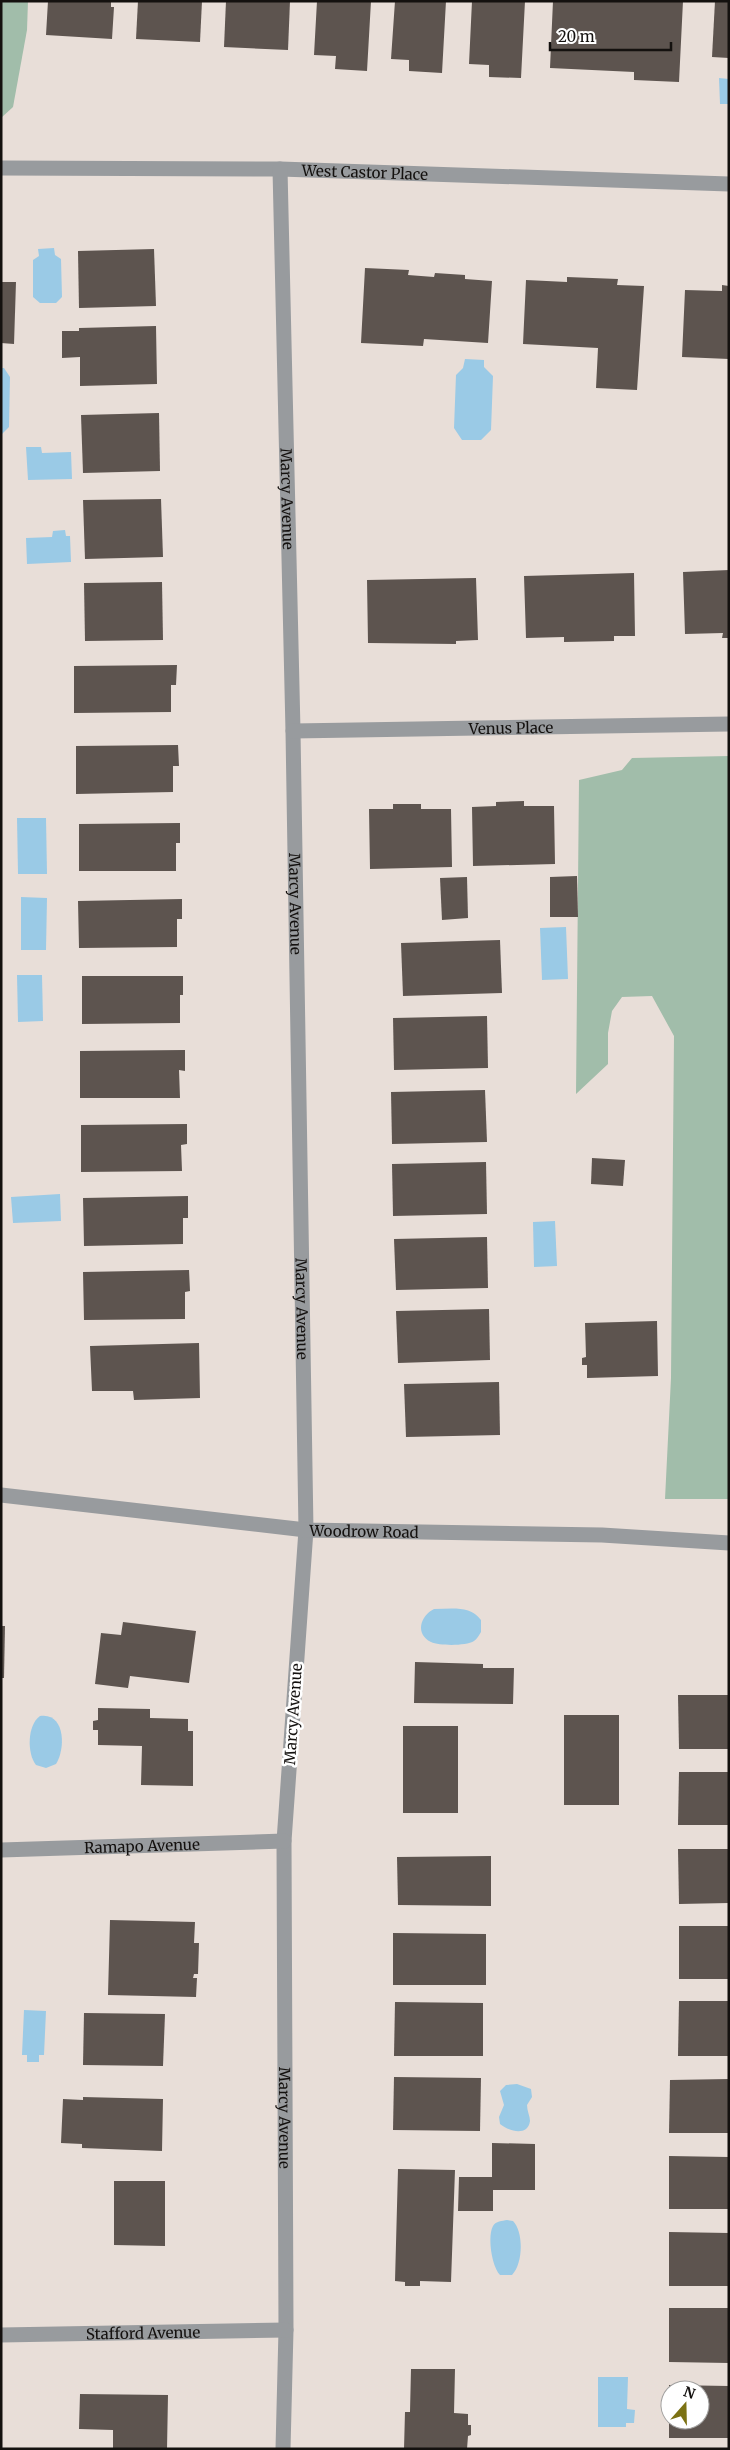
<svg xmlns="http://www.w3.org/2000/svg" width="730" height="2450" font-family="Merriweather,serif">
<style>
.green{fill:#a1bdaa}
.water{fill:#9acae6}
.building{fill:#5d544f}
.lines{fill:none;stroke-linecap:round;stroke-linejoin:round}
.minor{stroke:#989b9e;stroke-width:15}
.tertiary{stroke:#989b9e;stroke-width:15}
.labels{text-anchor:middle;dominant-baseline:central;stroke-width:5;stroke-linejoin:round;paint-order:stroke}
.street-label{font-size:15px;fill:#14110f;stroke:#fff}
</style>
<rect width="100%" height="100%" fill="#e8ded8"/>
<g class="green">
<path d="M1 1H28L27 30 13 107 1 118Z"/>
<path d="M729 756V1499H665L671 1378 674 1036 652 996 622 997 612 1011 608 1033V1064L576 1094 579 780 622 770 632 758Z"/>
</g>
<g class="water">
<path d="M719 78 729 79V104H720Z"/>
<path d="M54 248 55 255 61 259 62 297 56 303H40L33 297V260L39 256 38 249Z"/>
<path d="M465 359 484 360V367L493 376 491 430 481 440H462L454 428 456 375 463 368Z"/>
<path d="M1 368H4L10 377 9 427 1 435Z"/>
<path d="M26 447H41L42 453 71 452 72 479 28 480Z"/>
<path d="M65 530 66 536H70L71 562 27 564 26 538 52 537 53 531Z"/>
<path d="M17 818H46L47 874H18Z"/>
<path d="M21 897 47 898 46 950H21Z"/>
<path d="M566 927 568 979 542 980 540 928Z"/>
<path d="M17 975H42L43 1021 18 1022Z"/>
<path d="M60 1194 61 1221 13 1223 11 1197Z"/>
<path d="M555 1221 557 1266 534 1267 533 1222Z"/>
<path d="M434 1609C451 1609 470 1605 481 1620V1632C479 1635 477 1639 474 1641 466 1646 440 1646 431 1642 415 1634 420 1616 434 1609Z"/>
<path d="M40 1716C65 1712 66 1748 56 1764L46 1768 36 1765C27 1754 27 1725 40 1716Z"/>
<path d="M24 2010 46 2011 44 2055H39V2062H27V2055H22Z"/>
<path d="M517 2084 531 2089 532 2097 527 2105C527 2111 530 2116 530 2121 528 2137 508 2131 500 2124L499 2117 504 2105 500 2091 506 2085Z"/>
<path d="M507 2220 513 2221C524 2232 523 2264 512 2275H500C492 2267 487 2237 493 2226 496 2221 502 2221 507 2220Z"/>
<path d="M598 2377H628L627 2409 635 2410 634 2423H626V2427H598Z"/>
</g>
<g class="building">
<path d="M48 1H111V7H114L112 39 46 35Z"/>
<path d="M138 1H202L200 42 136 39Z"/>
<path d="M226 1H290L288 50 224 47Z"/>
<path d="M317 1H371L367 71 335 69 336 56 314 55Z"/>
<path d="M395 1H446L442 73 409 71V60L391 59Z"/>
<path d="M472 1H525L521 78 489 77V65L469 64Z"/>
<path d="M553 1H683L679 82 634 80V72L550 68Z"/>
<path d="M715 1H729V58L712 57Z"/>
<path d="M154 249 156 306 79 308 78 251Z"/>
<path d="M365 268 409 270 408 275 434 277 435 273 465 275V279L492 281 488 343 424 339 423 346 361 343Z"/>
<path d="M567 277 618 279 617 285 644 286 637 390 596 388 598 348 523 344 526 280 567 282Z"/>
<path d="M1 282H16L14 344 1 343Z"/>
<path d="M722 285 729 286V359L682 357 685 290 722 291Z"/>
<path d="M156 326 157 384 80 386V357L62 358V331H79V328Z"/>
<path d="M159 413 160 471 83 473 81 415Z"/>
<path d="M161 499 163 557 85 559 83 500Z"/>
<path d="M729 570V638H722L723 633 685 634 683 572Z"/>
<path d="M634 573 635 636H614V641L564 642V637L526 638 524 576Z"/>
<path d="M476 578 478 640 456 641V644L368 643 367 580Z"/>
<path d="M162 582 163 640 85 641 84 583Z"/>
<path d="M177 665 176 685H171V712L74 713V666Z"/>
<path d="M178 745 179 766H173V792L76 794V746Z"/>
<path d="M524 801V806H554L555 864 473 866 472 807 496 806V802Z"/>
<path d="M393 804H421V809H451L452 867 370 869 369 809H393Z"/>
<path d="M180 823V843H176V871H79V824Z"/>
<path d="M577 876 578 917H550V877Z"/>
<path d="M467 877 468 918 442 920 440 878Z"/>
<path d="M182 899V919H177V947L79 948 78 901Z"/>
<path d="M500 940 502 993 403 996 401 943Z"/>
<path d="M82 976H183V995H180V1023L82 1024Z"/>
<path d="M487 1016 488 1068 394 1070 393 1018Z"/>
<path d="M185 1050V1071L179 1070 180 1098H80V1051Z"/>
<path d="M485 1090 487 1142 392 1144 391 1092Z"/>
<path d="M187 1124V1144L181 1145 182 1171 81 1172V1125Z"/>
<path d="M592 1158 625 1160 623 1186 591 1184Z"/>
<path d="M486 1162 487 1214 393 1216 392 1164Z"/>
<path d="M188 1196V1218H183V1244L84 1246 83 1198Z"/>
<path d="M487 1237 488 1288 396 1290 394 1239Z"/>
<path d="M189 1270 190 1291 185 1292V1319L84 1320 83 1272Z"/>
<path d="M489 1309 490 1360 398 1363 396 1311Z"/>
<path d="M657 1321 658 1376 587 1378V1365H582V1358L586 1357 585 1323Z"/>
<path d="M199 1343 200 1398 134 1400 133 1391H92L90 1346Z"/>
<path d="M499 1382 500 1435 406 1437 404 1384Z"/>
<path d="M123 1622 196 1631 189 1683 130 1676 128 1688 95 1684 101 1633 121 1635Z"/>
<path d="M1 1626H5L4 1678H1Z"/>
<path d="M415 1662 483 1664V1668H514L513 1704 414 1703Z"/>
<path d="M678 1695H729V1749H679Z"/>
<path d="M98 1708 150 1709V1718L188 1719V1731H193V1786L141 1785 142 1746 98 1745V1730H93V1721L98 1720Z"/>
<rect x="564" y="1715" width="55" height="90"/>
<rect x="403" y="1726" width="55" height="87"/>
<path d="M679 1772H729V1825H678Z"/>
<path d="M678 1849H729V1903L679 1904Z"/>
<path d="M491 1856V1906L398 1905 397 1857Z"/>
<path d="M110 1920 195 1922 194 1943H199L198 1974H194L193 1978H197L196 1997 108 1995Z"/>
<rect x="679" y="1926" width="50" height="53"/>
<path d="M393 1933 486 1934V1985H393Z"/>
<path d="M679 2001H729V2056H678Z"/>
<path d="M395 2002 483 2003V2056H394Z"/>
<path d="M84 2013 165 2014 163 2066 83 2065Z"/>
<path d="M394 2077 481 2078 480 2131 393 2130Z"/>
<path d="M729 2079V2133H669L670 2080Z"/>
<path d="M83 2097 163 2099 162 2151 82 2148V2144L61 2143 63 2099 83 2100Z"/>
<path d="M492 2143 535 2144V2190H493V2211H458L459 2177H492Z"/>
<path d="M669 2156 729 2157V2209H669Z"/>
<path d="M398 2169 455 2170 451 2282 420 2281V2286H405V2282L395 2281Z"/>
<path d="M114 2181H165V2246L114 2245Z"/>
<path d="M669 2232 729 2233V2286H669Z"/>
<path d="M669 2308H729V2363L669 2362Z"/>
<path d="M411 2369H455L454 2413 468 2414V2425H471V2435L468 2436 467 2449H404L405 2412H410Z"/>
<path d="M669 2385 729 2386V2438H669V2420H700V2390H669Z"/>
<path d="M80 2394 168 2395 167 2449H113V2430L79 2429Z"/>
</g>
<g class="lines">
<g class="minor">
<path id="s1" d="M1 168 280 169 729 184"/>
<path id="s2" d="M280 169 293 731 306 1530 284 1841 286 2330 283 2449"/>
<path id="s3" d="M293 731 729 724"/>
<path id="s4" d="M1 1850 284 1841"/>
<path id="s5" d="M1 2335 286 2330"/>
</g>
<path class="tertiary" id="s6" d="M1 1495 306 1530 602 1535 729 1543"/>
</g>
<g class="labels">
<g class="street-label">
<text stroke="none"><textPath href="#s1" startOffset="364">West Castor Place</textPath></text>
<text stroke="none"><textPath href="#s2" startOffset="330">Marcy Avenue</textPath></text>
<text stroke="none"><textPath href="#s3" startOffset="218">Venus Place</textPath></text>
<text stroke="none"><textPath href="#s2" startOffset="735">Marcy Avenue</textPath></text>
<text stroke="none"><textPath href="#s2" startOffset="1140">Marcy Avenue</textPath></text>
<text stroke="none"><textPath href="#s6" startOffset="365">Woodrow Road</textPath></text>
<text transform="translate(293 1714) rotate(-86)">Marcy Avenue</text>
<text stroke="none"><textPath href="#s4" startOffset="141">Ramapo Avenue</textPath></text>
<text stroke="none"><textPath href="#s2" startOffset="1950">Marcy Avenue</textPath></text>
<text stroke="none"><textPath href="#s5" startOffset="142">Stafford Avenue</textPath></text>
</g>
</g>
<rect width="730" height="2450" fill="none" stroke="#14110f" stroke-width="5"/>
<g transform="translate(685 2405) rotate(20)"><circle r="24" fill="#ffffff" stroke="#a1a09f"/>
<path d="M0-4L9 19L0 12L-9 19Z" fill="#7c7214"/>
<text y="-8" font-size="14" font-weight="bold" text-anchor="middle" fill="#14110f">N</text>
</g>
<path d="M550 42v8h121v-8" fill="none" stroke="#14110f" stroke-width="2.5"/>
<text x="558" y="42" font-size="15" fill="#14110f" stroke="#ffffff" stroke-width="4" paint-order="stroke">20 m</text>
</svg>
